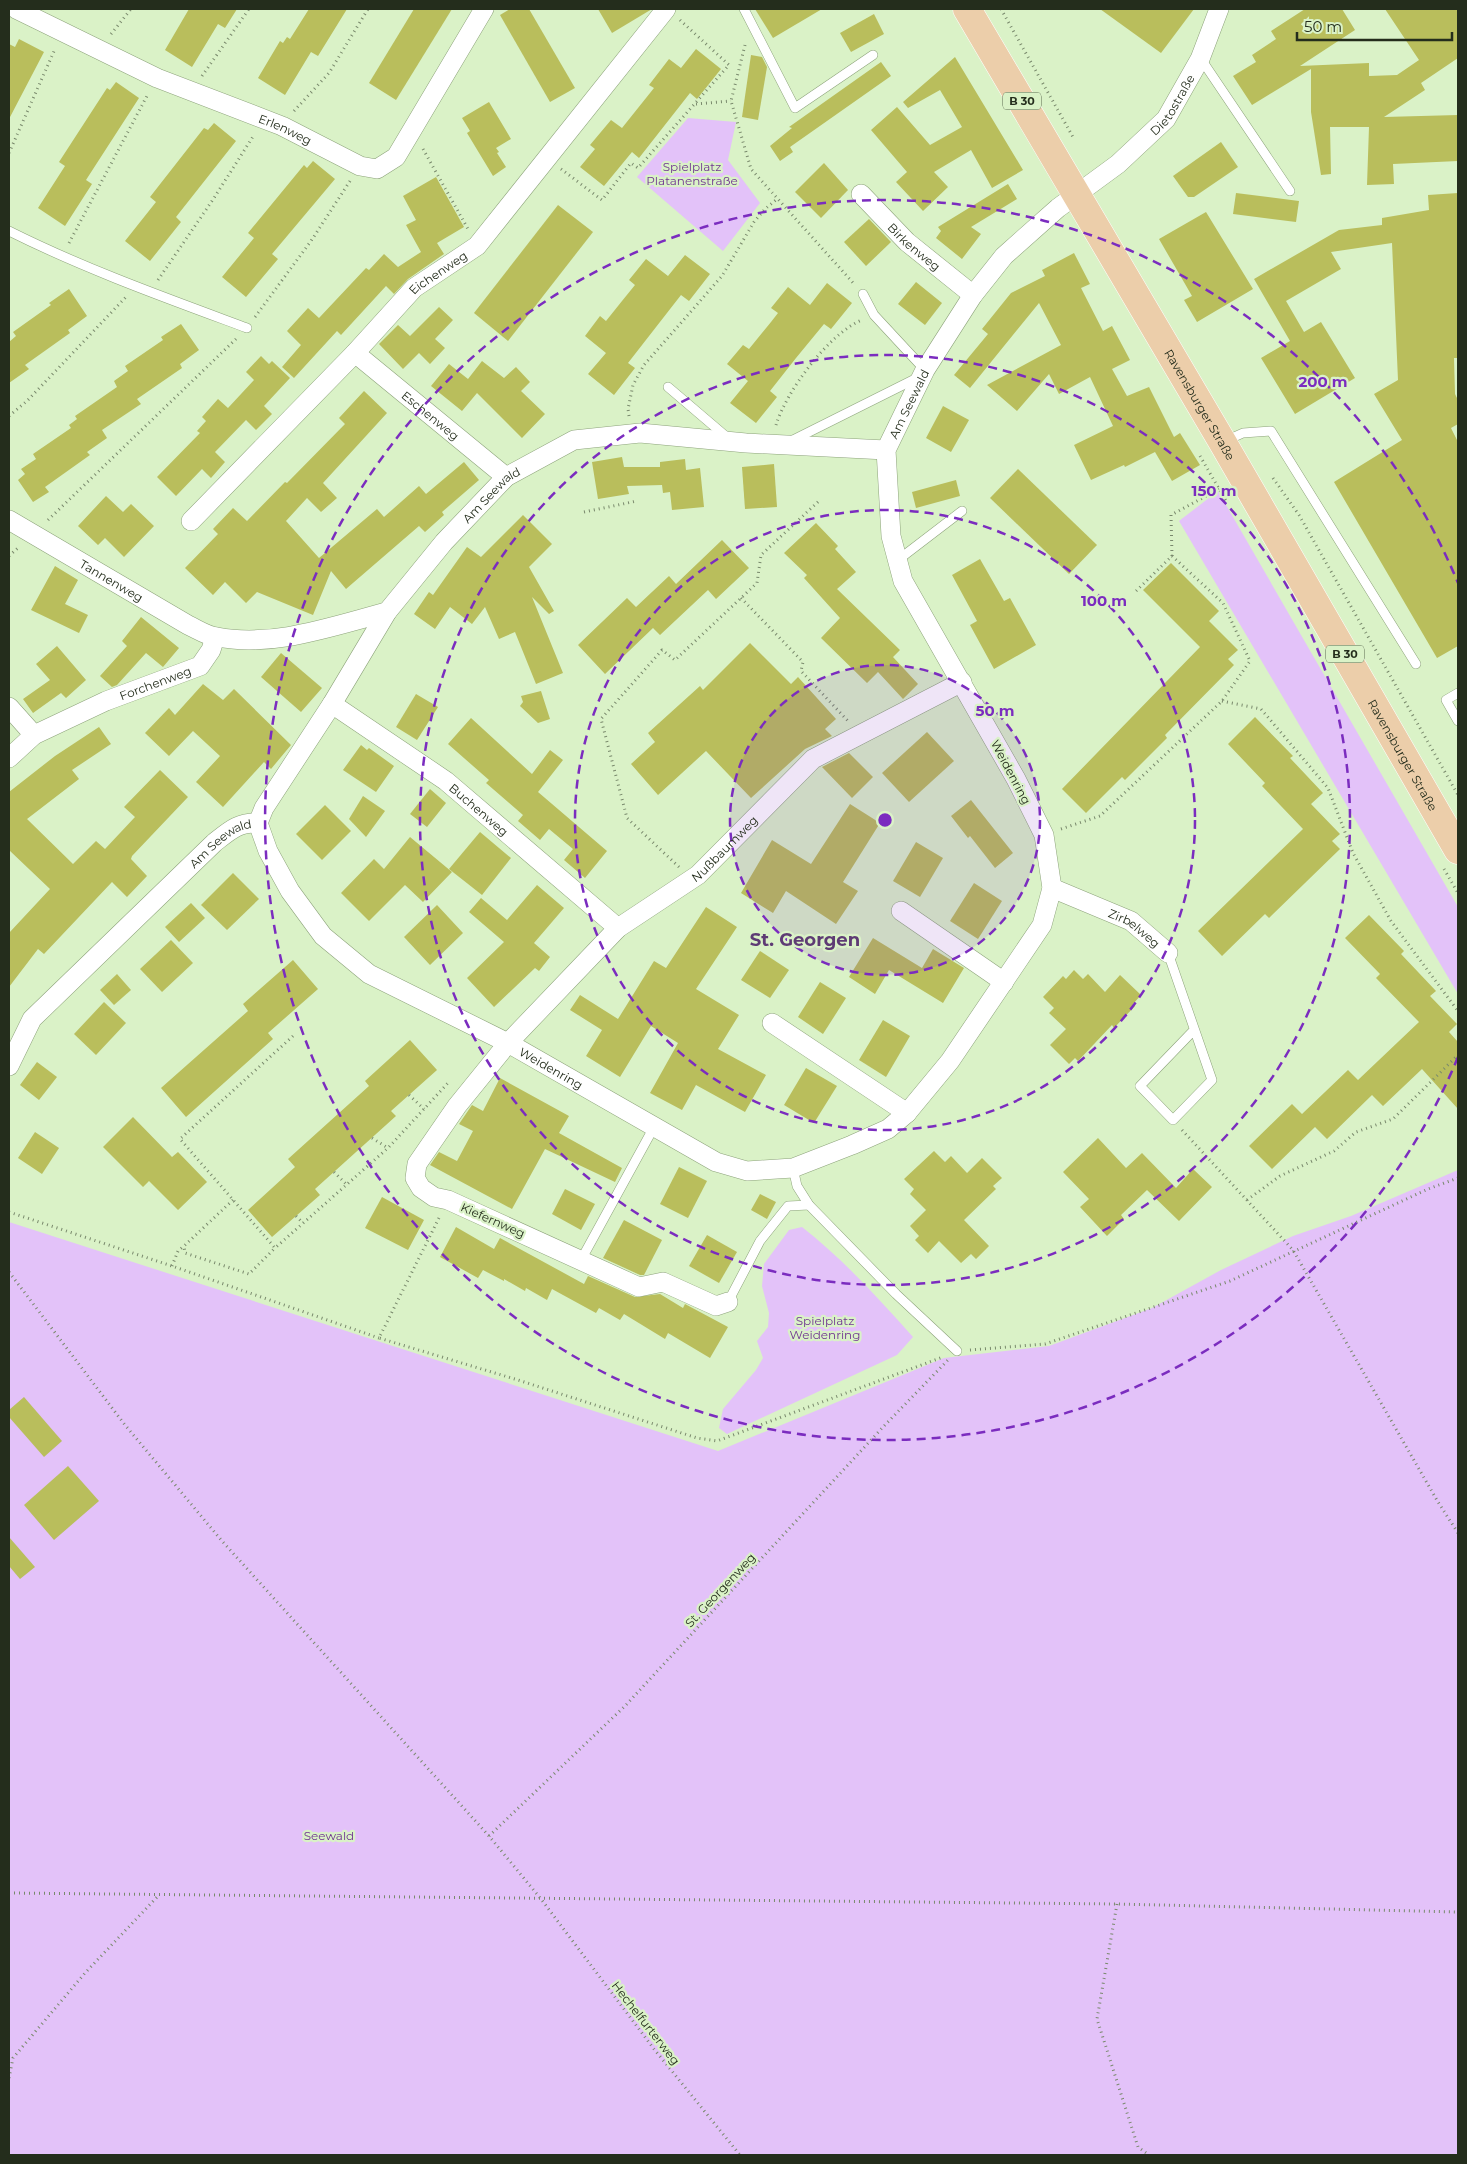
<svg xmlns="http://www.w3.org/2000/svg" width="1467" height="2164" font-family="Montserrat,sans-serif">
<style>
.green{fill:#e3c2f9}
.building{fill:#b9be5c}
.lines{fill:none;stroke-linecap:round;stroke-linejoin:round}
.lane-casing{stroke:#8da37b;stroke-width:10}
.street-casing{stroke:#8da37b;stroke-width:20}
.primary-casing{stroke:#fff;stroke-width:29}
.path{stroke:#79896c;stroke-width:3;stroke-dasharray:1 4;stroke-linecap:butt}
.lane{stroke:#fff;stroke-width:9}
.street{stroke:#fff;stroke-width:19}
.primary{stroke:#ecceaa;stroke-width:28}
.ring{fill:none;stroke:#7b2cbf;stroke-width:2.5;stroke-dasharray:9 6}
.labels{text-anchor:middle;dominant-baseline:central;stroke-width:4.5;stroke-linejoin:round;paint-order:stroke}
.shield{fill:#daf2c7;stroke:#5b684f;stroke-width:1}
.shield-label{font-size:11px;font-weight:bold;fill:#242d1c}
.street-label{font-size:12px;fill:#242d1c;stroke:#daf2c7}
.park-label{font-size:12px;fill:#6f3490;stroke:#daf2c7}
.district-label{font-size:18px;font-weight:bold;fill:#5e3b74;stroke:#daf2c7}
.centre{fill:#7b2cbf;stroke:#daf2c7;stroke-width:2.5}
.ring-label{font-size:15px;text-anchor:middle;font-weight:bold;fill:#7b2cbf;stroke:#daf2c7;stroke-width:4.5;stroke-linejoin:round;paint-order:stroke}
</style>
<rect width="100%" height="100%" fill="#daf2c7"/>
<g class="green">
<path d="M688 118 736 122 728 160 760 203 723 251 637 177Z"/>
<path d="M1218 491 1458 907V994L1179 521Z"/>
<path d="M1458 1170V2155H9V1222L718 1451 944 1358 1049 1346 1152 1308 1221 1270 1293 1236 1351 1216Z"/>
<path d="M802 1227C844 1260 878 1298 913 1337L897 1355 727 1434 719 1428 723 1409 756 1370 763 1358 757 1341 768 1327 769 1313 762 1286 764 1264 789 1230Z"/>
</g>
<g class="building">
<path d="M189 9H237L225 28 218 24 192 67 165 50Z"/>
<path d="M309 9H347L318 56 311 52 285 95 258 78 280 41 283 43 287 37 290 39Z"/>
<path d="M414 9H452L396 100 369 83Z"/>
<path d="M510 9H529L575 88 550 102 500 15Z"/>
<path d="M598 9H652L612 33Z"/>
<path d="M755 9H822L773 38Z"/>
<path d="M1100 9H1194L1161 53Z"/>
<path d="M1305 9H1342L1355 30 1300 66 1369 63V76L1397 75 1419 60 1385 9H1458V58L1421 83 1425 90 1384 117 1458 115V161L1393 164 1394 184 1367 185 1369 127H1330L1331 174 1321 175 1311 112V69L1252 105 1233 76 1256 62 1252 55 1276 39 1271 31Z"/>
<path d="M874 14 884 34 851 52 840 33Z"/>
<path d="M19 39 44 52 9 119V44L15 47Z"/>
<path d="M696 49 721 69 697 99 690 93 639 158 632 152 604 186 580 167 595 149 590 145 611 120 622 128 654 88 649 85 669 59 681 68Z"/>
<path d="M751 55 762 57 767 67 758 120 742 117Z"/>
<path d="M955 57 1023 170 992 188 971 150 934 172 948 187 923 211 896 182 907 172 871 130 897 107 930 145 962 127 940 90 908 108 903 102Z"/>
<path d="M881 62 891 76 790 147 793 152 780 161 770 146 792 128 789 127Z"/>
<path d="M116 82 139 98 86 180 92 184 65 226 38 208 65 166 59 162 107 88 110 90Z"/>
<path d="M489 102 511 139 496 148 499 152 497 153 506 167 493 176 467 133 470 131 462 118Z"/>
<path d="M214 123 236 141 176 217 181 222 150 261 125 241 156 202 150 197 204 128 208 130Z"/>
<path d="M1221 142 1238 167 1194 197H1188L1173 176Z"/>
<path d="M313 161 335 179 272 254 278 259 246 297 222 277 254 238 248 233 304 165 307 168Z"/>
<path d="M824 163 848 190 821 218 795 192Z"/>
<path d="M436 177 464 227 437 243 444 254 408 279 394 294 386 286 341 335 337 331 294 378 282 367 301 345 287 331 308 308 319 318 366 268 369 270 384 254 398 267 421 252 406 225 416 220 403 196Z"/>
<path d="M1008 184 1017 199 971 227 981 234 962 259 936 238 941 231 938 227Z"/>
<path d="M1236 193 1299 201 1296 222 1233 214Z"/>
<path d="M1458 193V358H1454L1455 394 1458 400V424L1451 428 1458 442V646L1437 658 1334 482 1402 440 1374 394 1398 380 1392 243 1331 252 1341 269 1286 301 1304 332 1321 322 1355 378 1295 414 1261 358 1290 341 1254 279 1339 230 1382 225V218L1429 210 1428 195Z"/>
<path d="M558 205 593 232 508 341 474 313Z"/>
<path d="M1206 212 1253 289 1197 322 1184 300 1192 296 1159 239Z"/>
<path d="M869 219 891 242 866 266 844 242Z"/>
<path d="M1074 253 1090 284 1081 288 1103 331 1112 326 1130 360 1112 369 1127 396 1149 387 1174 437 1180 433 1200 465 1172 481 1155 452 1125 467 1124 465 1091 480 1074 445 1113 426 1090 377 1059 394 1049 374 1017 411 987 385 1061 345 1039 303 970 388 954 375 988 334 982 329 1011 293 1045 276 1042 270Z"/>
<path d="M685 255 710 274 689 301 681 295 628 363 635 368 614 395 588 374 606 353 585 336 600 316 606 321 622 301 635 285 629 280 646 259 668 276Z"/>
<path d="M916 282 942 303 925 325 898 304Z"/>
<path d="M827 283 852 303 831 329 824 324 796 358 770 391 777 397 756 423 730 403 748 381 727 364 743 345 749 349 771 322 778 313 771 308 788 287 810 305Z"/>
<path d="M69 289 87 316 68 330 70 333 25 365 29 369 9 383V342L16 336 13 332 51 305 49 303Z"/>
<path d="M439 307 453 320 435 339 445 348 430 364 419 353 403 369 379 344 398 325 410 336Z"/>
<path d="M181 324 199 350 180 364 182 368 137 399 141 404 102 430 107 438 87 452 90 455 45 487 49 492 33 502 18 480 25 474 21 469 36 459 33 454 71 428 69 425 77 419 75 416 117 387 114 381 128 371 125 366 163 340 161 337Z"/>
<path d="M261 356 269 364 272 361 290 378 264 406 272 414 256 430 246 420 215 452 225 462 211 478 202 469 176 496 157 477 200 433 197 431 206 421 202 417 218 399 228 408 254 380 246 372Z"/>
<path d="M482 361 504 378 516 367 530 382 521 391 545 414 522 438 477 393 462 411 431 386 449 364 468 379Z"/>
<path d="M364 391 387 413 323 483 337 498 321 512 307 498 286 521 319 558 377 509 384 517 419 486 426 494 464 462 479 480 442 512 444 515 425 532 419 526 346 589 331 571 313 615 257 592 246 603 225 582 213 595 185 568 218 534 213 529 233 508 247 521 285 482 287 483 345 424 339 418Z"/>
<path d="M943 406 969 420 951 452 926 438Z"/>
<path d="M622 457 624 467H660V462L685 459 686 470 700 468 704 507 672 510 670 492 663 493 662 485 627 486 629 494 598 499 592 462Z"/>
<path d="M774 464 777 507 745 509 742 467Z"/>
<path d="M1018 469 1097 545 1069 574 990 498Z"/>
<path d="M956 480 960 496 916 508 912 492Z"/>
<path d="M106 496 123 512 131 504 154 526 124 557 105 538 98 545 78 526Z"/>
<path d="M523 515 552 544 529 567 554 611 549 614 532 597 563 673 536 684 515 632 499 639 485 607 472 624 450 607 435 629 414 614 429 592 433 595 467 547 481 557Z"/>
<path d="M816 523 838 546 835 549 856 572 837 589 900 650 893 657 918 684 903 699 878 672 867 683 821 638 840 618 804 578 807 575 784 553Z"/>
<path d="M722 540 749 568 716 599 708 590 660 635 653 628 605 674 578 645 627 598 636 607 669 576 676 584Z"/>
<path d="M980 559 1004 601 1010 598 1036 645 994 669 970 625 977 621 952 575Z"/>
<path d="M1171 563 1219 611 1209 621 1238 650 1228 659 1234 665 1165 735 1167 738 1125 780 1122 777 1086 813 1062 789 1200 647 1143 590Z"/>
<path d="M55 566 78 580 65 604 88 615 79 633 31 610Z"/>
<path d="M141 617 179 648 163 667 146 653 117 685 112 687 100 676 127 646 122 641Z"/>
<path d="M750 643 791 684 798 677 836 719 825 729 832 736 805 749 751 798 706 751 658 795 631 764 655 742 648 733 700 686 703 690Z"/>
<path d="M57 646 86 680 66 698 61 693 33 713 23 699 50 680 36 664Z"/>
<path d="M281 653 322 688 301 712 261 677Z"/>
<path d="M203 684 223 700 234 689 291 745 271 769 264 762 223 807 196 782 220 756 193 731 169 756 145 733 169 708 175 715Z"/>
<path d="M541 691 550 719 538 723 520 706 523 702 521 696Z"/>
<path d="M416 694 438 707 417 740 396 727Z"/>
<path d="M1255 717 1293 756 1290 758 1323 793 1311 804 1340 834 1332 841 1340 849 1269 918 1265 914 1222 956 1198 931 1303 829 1262 786 1265 783 1228 744Z"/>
<path d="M471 718 532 774 550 750 563 760 538 792 607 851 585 878 564 860 573 849 549 829 540 840 518 821 523 815 486 783 489 780 448 744Z"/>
<path d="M99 727 111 744 72 770 79 779 27 819 73 864 96 841 105 849 135 817 124 807 160 770 188 797 132 856 131 859 147 876 127 897 112 882 44 954 38 949 9 987V933L50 889 9 850V792L55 756Z"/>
<path d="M927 732 954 761 909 802 882 773Z"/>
<path d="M361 745 367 750 369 748 394 766 376 792 343 770Z"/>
<path d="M849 753 873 777 852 798 822 767Z"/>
<path d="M430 789 446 803 427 827 410 814Z"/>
<path d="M363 796 385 811 366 837 349 819Z"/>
<path d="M971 800 1013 853 995 868 970 836 968 838 951 816Z"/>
<path d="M850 804 880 823 843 882 858 891 836 924 786 891 773 913 741 893 772 840 811 864Z"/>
<path d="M325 805 351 831 322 860 296 834Z"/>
<path d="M480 832 511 858 482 895 449 869Z"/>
<path d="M410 837 452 872 423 902 405 885 369 921 341 893 374 859 384 869Z"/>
<path d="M916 842 943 858 920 897 893 881Z"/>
<path d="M233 873 259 899 227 930 201 905Z"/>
<path d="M974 883 1002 901 978 939 950 921Z"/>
<path d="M537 885 564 908 534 943 550 957 539 971 535 968 494 1007 467 978 504 942 469 912 481 898 507 920Z"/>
<path d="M191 903 205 918 179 942 165 927Z"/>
<path d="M437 905 463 933 430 965 404 937Z"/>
<path d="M706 907 737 927 696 989 739 1015 718 1049 766 1075 745 1112 696 1085 682 1110 650 1093 678 1043 651 1026 620 1077 586 1056 602 1030 570 1010 580 995 618 1019 654 961 666 968Z"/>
<path d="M1369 915 1404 951 1401 954 1436 991 1430 996 1457 1024 1449 1032 1458 1042V1109L1422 1069 1383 1106 1372 1095 1327 1139 1315 1127 1272 1169 1249 1146 1292 1104 1302 1114 1348 1070 1358 1080 1419 1022 1376 978 1380 974 1345 938Z"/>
<path d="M873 938 922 968 933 949 964 968 943 1003 889 970 875 994 849 977Z"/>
<path d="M171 940 193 963 162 992 140 969Z"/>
<path d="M760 951 789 970 770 998 741 980Z"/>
<path d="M293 960 318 989 268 1033 273 1039 186 1117 161 1088 248 1011 243 1004Z"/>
<path d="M1074 970 1083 979 1088 974 1105 992 1120 975 1141 995 1133 1004 1135 1006 1114 1028 1112 1025 1078 1061 1075 1058 1069 1064 1050 1045 1066 1029 1049 1013 1054 1008 1043 997 1063 976 1066 979Z"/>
<path d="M117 974 131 990 114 1005 100 990Z"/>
<path d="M820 982 846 998 823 1034 798 1017Z"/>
<path d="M104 1002 126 1023 96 1055 74 1034Z"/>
<path d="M883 1020 910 1036 886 1077 859 1060Z"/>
<path d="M410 1040 437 1070 391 1111 396 1116 315 1189 320 1195 272 1237 248 1210 295 1167 288 1159 369 1086 365 1081Z"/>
<path d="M37 1062 57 1077 39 1100 20 1085Z"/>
<path d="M806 1068 837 1086 814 1123 784 1105Z"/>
<path d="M500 1078 569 1116 559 1133 622 1168 615 1182 545 1149 512 1209 430 1165 439 1152 457 1161 473 1131 459 1124 472 1105 483 1111Z"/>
<path d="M133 1117 172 1157 178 1152 207 1182 178 1210 149 1181 143 1187 103 1147Z"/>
<path d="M35 1132 59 1148 42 1174 18 1158Z"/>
<path d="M1098 1138 1126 1168 1142 1153 1176 1188 1193 1169 1212 1187 1179 1221 1147 1190 1121 1215 1124 1219 1107 1236 1080 1207 1089 1199 1063 1172Z"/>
<path d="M934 1151 945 1162 951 1156 967 1173 982 1158 1002 1178 993 1186 996 1189 964 1220 989 1246 976 1259 971 1254 961 1263 939 1241 928 1253 915 1240 919 1236 910 1226 926 1210 910 1194 914 1189 904 1179Z"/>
<path d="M679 1167 707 1181 688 1218 660 1204Z"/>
<path d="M565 1189 595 1204 581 1230 552 1214Z"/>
<path d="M760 1194 776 1202 767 1219 751 1210Z"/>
<path d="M382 1197 424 1220 408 1250 365 1228Z"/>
<path d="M624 1220 662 1240 644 1275H640L603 1258Z"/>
<path d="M456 1227 494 1249 500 1238 584 1284 588 1276 635 1297 660 1294 683 1308 685 1304 728 1327 710 1358 668 1333 665 1339 624 1314 620 1320 599 1308 596 1313 552 1289 547 1300 526 1288 525 1291 504 1279V1281L483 1270 478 1278 440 1257Z"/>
<path d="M707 1235 737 1252 719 1283 689 1266Z"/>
<path d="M24 1397 62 1441 44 1457 9 1417V1410Z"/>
<path d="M68 1466 99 1501 54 1540 24 1505Z"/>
<path d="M9 1537 35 1567 20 1579 9 1566Z"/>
</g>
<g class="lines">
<defs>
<g id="lane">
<path d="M744 9 795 108 873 55"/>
<path d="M1201 59 1290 191"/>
<path d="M9 231C85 269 166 298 247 328"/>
<path d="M863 294 874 315 925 370"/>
<path d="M668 387 729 439"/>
<path d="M1225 441 1243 433 1271 431 1416 664"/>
<path d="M789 442 919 377"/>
<path d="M898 560 962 511"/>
<path d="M1458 693 1446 700 1458 721"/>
<path d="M1168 953 1212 1080 1173 1120 1140 1086 1194 1030"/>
<path d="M793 1168 797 1186 809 1205 896 1294 957 1351"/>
<path d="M581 1260 654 1127"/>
<path d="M728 1302 760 1241 788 1206 809 1205"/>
</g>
<g id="street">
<path id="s1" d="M16 9 157 78 282 126 360 166 377 169 396 157 484 9"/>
<path id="s2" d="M861 194 907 242 973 295"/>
<path id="s3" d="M355 353 506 477"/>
<path id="s4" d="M9 520 188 625C197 629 207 636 217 637 273 648 333 626 387 612"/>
<path id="s5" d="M191 521 355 353 414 288 477 246 666 9"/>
<path id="s6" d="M332 704 446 781 618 928"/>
<path d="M9 707 34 735"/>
<path id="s7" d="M9 758 34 735 106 701 200 666 211 650 215 637"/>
<path id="s8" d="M258 823 268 851 290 891 323 936 369 974 508 1043 716 1162 747 1171 793 1168 852 1145 888 1129 907 1113 950 1061 1042 925 1052 888 1044 835 1016 779 903 581 891 536 886 450 925 370 973 295 1004 256 1058 208 1118 164 1166 119 1200 59 1219 9"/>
<path id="s9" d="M258 823 264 808 332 704 387 612 444 542 506 477 574 440 640 433 746 443 886 450"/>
<path id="s10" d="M1052 888 1131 921 1168 953"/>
<path d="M901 911 1004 982"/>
<path d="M772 1023 907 1113"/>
<path id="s11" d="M9 1066 32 1019 214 843C229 831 238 822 258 823"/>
<path id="s12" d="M728 1302 716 1306 663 1282 639 1287 448 1200 434 1197 421 1188 415 1178 417 1164 457 1106 508 1043 618 928 698 875 813 759 962 682"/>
</g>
<g id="primary">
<path id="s13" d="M967 9 1223 443 1458 850"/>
</g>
</defs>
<use href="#lane" class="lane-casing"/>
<use href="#street" class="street-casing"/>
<use href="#primary" class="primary-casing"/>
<g class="path">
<path d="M1001 9 1073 137"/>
<path d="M111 34 131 9"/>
<path d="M745 45 731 101 751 169 855 285"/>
<path d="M202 76 249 9"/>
<path d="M696 104 731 101"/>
<path d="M294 111 329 73 368 9"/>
<path d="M423 149 468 229"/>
<path d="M9 153 55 49"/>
<path d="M561 169 602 200 631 163 638 168 729 65 680 20"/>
<path d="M69 243 148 94"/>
<path d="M158 280 214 198 254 135"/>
<path d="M255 317 311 241 350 181"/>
<path d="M9 416 27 401 126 297"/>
<path d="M629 416 628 409 633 385 644 365 722 276 754 222 765 209 777 199"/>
<path d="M776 425C786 392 829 333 862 320"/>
<path d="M1200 456 1226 501"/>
<path d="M1273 478 1299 515 1458 795"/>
<path d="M584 512 637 501"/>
<path d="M48 520 236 339"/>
<path d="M9 556 19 547"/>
<path d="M1172 556 1171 515 1219 489"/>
<path d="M741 598 803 662 801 671 848 721"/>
<path d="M1222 701 1261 709 1328 788 1353 853 1391 921 1458 1011"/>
<path d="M1061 829 1100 816 1222 701 1250 661 1223 603 1172 556 1135 592"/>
<path d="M679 867 627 818 601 719 662 650 675 660 757 583 761 555 820 500"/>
<path d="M1444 869 1458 893"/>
<path d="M293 1036 180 1139 275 1248 388 1148 448 1083"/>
<path d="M409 1095 424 1109"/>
<path d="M1182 1130 1293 1250 1438 1502 1458 1533"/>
<path d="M372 1138 388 1148"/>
<path d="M334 1172 346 1184"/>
<path d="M233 1200 184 1246 185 1253 249 1274 275 1248"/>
<path d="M1247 1200 1280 1176 1334 1151 1356 1132 1393 1119 1458 1055"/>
<path d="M9 1212 172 1266 379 1338"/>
<path d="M296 1216 303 1223"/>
<path d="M439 1218 379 1338 518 1380 697 1438 717 1441 943 1357"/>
<path d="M172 1266 178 1251 184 1246"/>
<path d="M9 1272 125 1425 222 1541 489 1836 541 1899 654 2049 740 2155"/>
<path d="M970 1350 1045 1344 1230 1281 1428 1189 1458 1178"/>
<path d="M489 1836 625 1706 884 1426 948 1360"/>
<path d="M9 1893 1117 1904 1458 1912"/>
<path d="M1117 1904 1097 2019 1138 2147 1149 2155"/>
<path d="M9 2078 13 2058 85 1973 159 1895"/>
</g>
<use href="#lane" class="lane"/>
<use href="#street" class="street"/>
<use href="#primary" class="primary"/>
</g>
<circle cx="885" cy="820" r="155" fill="#7b2cbf" fill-opacity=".12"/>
<g class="ring">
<circle cx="885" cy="820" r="155"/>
<circle cx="885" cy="820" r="310"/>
<circle cx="885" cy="820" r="465"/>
<path d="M1458 1057A620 620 0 1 1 1458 583"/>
</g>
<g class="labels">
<g class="shield">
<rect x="1003" y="92.5" width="38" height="17" rx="4"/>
<rect x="1326" y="645.5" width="38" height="17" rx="4"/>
</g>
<g class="shield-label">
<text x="1022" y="101">B 30</text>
<text x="1345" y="654">B 30</text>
</g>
<g class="street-label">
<text stroke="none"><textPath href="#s8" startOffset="1994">Dietostraße</textPath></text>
<text stroke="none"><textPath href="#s1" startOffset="295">Erlenweg</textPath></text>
<text stroke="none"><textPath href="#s2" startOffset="75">Birkenweg</textPath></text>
<text stroke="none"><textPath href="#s5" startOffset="351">Eichenweg</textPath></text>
<text stroke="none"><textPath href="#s8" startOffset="1590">Am Seewald</textPath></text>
<text stroke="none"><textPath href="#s13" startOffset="459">Ravensburger Straße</textPath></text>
<text stroke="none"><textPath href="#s3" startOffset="98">Eschenweg</textPath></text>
<text stroke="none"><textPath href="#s9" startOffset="405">Am Seewald</textPath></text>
<text stroke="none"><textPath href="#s4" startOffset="119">Tannenweg</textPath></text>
<text stroke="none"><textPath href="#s7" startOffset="166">Forchenweg</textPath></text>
<text stroke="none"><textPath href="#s13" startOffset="864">Ravensburger Straße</textPath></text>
<text transform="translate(1011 772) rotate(62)">Weidenring</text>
<text stroke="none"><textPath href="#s6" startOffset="181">Buchenweg</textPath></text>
<text stroke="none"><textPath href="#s11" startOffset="311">Am Seewald</textPath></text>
<text stroke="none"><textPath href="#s12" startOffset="805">Nußbaumweg</textPath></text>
<text stroke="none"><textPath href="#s10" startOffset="92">Zirbelweg</textPath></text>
<text stroke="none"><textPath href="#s8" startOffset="396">Weidenring</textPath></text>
<text transform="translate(493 1220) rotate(24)">Kiefernweg</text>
<text transform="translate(720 1590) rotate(-47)">St. Georgenweg</text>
<text transform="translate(646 2023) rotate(52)">Hechelfurterweg</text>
</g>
<g class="park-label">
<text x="692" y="166">Spielplatz<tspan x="692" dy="14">Platanenstraße</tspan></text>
<text x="825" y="1320">Spielplatz<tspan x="825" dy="14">Weidenring</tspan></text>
<text x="329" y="1835">Seewald</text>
</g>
<g class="district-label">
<text x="805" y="940">St. Georgen</text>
</g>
</g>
<circle cx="885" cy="820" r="8" class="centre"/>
<g class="ring-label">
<text x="1323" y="387">200 m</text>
<text x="1214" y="496">150 m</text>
<text x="1104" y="606">100 m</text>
<text x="995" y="716">50 m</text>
</g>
<rect width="1467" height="2164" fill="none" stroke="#242d1c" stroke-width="20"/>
<path d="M1297 32v8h155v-8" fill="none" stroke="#242d1c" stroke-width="2.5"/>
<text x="1304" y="32" font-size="15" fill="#242d1c" stroke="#daf2c7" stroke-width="4" paint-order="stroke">50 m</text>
</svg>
